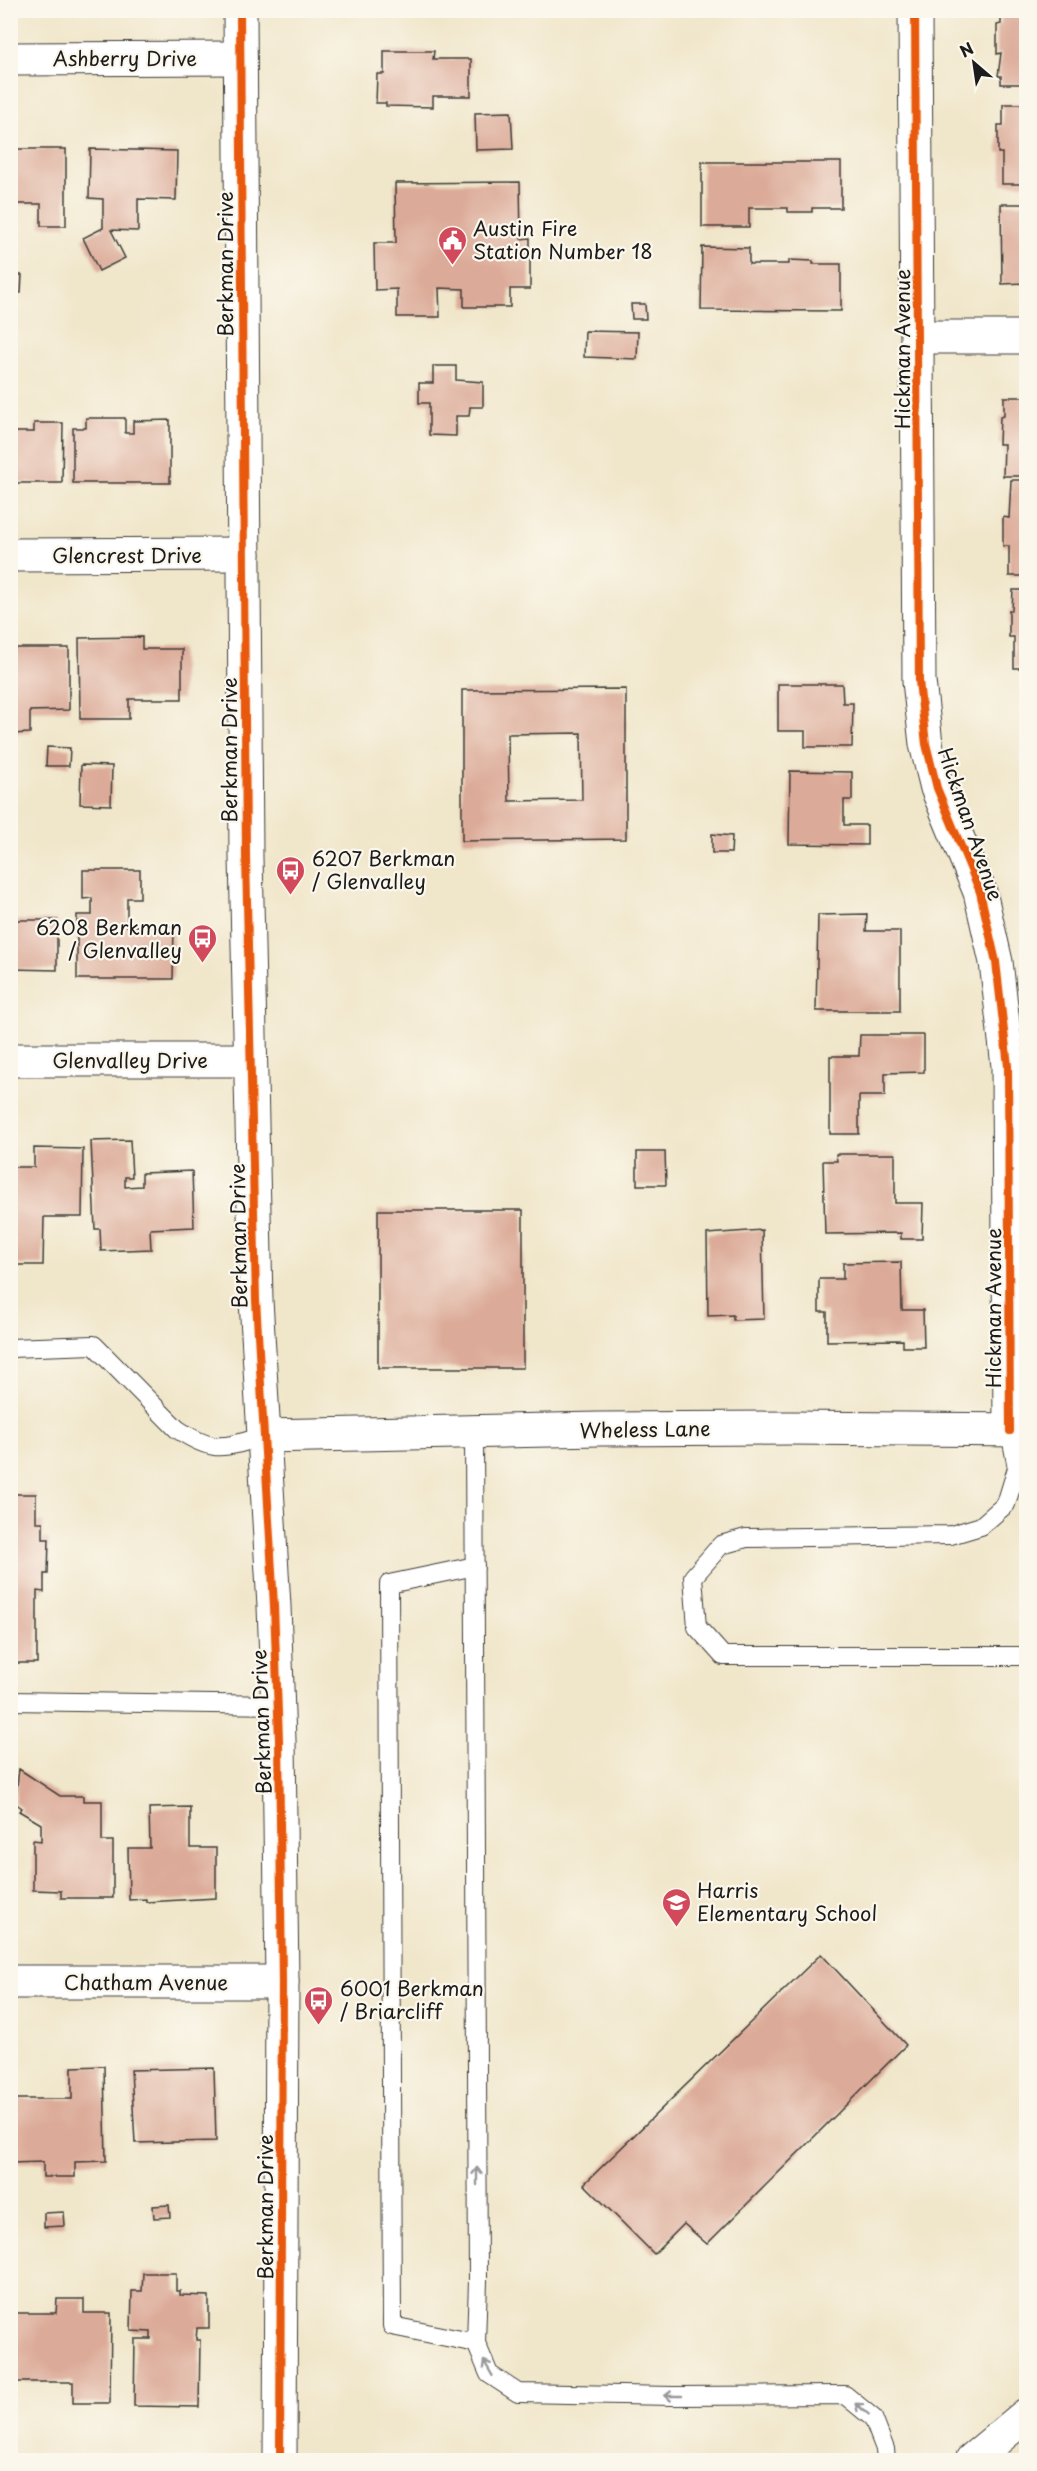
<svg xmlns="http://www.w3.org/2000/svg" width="1037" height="2471" font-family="'Playpen Sans',sans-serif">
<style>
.building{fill:#dcaa98;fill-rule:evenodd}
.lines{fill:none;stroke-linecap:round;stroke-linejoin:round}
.service-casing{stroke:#3c3a36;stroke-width:20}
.minor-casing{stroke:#3c3a36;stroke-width:35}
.tertiary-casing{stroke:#3c3a36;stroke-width:35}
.service{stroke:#fff;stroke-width:18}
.minor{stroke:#fff;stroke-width:33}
.tertiary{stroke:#fff;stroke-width:33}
.cycleway-casing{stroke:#fbf7ec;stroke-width:11}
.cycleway{stroke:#e8590c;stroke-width:8}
.oneway{stroke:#999}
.labels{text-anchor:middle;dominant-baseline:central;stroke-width:4.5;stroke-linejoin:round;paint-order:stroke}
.street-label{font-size:20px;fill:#1c1c1c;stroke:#fbf7ec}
.poi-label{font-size:20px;fill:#1c1c1c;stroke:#fbf7ec;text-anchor:start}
</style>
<rect width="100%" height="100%" fill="#fbf7ec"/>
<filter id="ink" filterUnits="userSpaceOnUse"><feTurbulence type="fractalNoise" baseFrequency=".0167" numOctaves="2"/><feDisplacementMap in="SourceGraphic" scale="12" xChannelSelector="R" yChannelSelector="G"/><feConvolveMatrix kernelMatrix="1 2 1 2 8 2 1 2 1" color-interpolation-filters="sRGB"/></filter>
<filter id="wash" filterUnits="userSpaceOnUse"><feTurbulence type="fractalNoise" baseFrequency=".008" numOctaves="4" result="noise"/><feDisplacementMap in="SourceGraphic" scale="24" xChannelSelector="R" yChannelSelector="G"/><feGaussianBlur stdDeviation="1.35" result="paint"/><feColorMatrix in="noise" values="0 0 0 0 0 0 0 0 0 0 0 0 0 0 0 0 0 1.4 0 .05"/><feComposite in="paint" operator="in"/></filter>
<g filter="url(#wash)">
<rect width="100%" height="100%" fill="#f0e6ca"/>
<g id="blocks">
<g class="building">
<path d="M1001 10H1026V84H1001V76H998L1001 53 997 54V25L1001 24Z"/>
<path d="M384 51H434L433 59H471V96H433V107L386 106V103H376L377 74H384Z"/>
<path d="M1003 104H1026V184H1002V153H998V125H1003Z"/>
<path d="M511 112 513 149 476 150 475 113Z"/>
<path d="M10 149H66V226H41V204H10Z"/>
<path d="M90 149 177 151 176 200 138 199V231L111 230 125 258 99 271 83 238 103 228V199L89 198Z"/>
<path d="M702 162H841V208H812V212H788V208H749V227H702Z"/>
<path d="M520 182 521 239 530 238V289H510V307H464V289L439 288 440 317H397V289L375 290 374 243H396L395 183Z"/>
<path d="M1001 204H1026V283L1002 284Z"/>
<path d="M702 247 749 248V264H789V260L813 261V264H841V311L701 310Z"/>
<path d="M10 275H22L21 293 10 292Z"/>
<path d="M631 304H645L646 319H632Z"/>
<path d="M585 331 638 332 637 359 584 357Z"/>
<path d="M433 366H456V380L483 382V407H470L469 416H456V436L429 435V403H419V383H433Z"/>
<path d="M1004 397H1026V476H1003L1004 444H999L1000 417 1004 416Z"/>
<path d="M86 418H125V433H133V421L170 420V483H73V428H86Z"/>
<path d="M34 423H63L62 483H10V432H34Z"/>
<path d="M1011 480H1026V576H1009V546H1003V517L1009 518Z"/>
<path d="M1013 590H1026V668H1014V637H1009V610H1012Z"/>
<path d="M142 637V649H182V699H129V719H80L79 638Z"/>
<path d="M10 648H69V710L30 711V733L10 734Z"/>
<path d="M778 684H842L843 703H853L852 747H805V731H778Z"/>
<path d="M626 689V839L462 841V690ZM581 733 582 800 509 801 508 734Z"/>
<path d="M47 747 70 748 69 766H46Z"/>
<path d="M81 765 112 766 111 805 80 804Z"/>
<path d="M790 771 852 772V800H844V825H867V845L789 844Z"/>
<path d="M712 834 732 836 731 853H712Z"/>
<path d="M83 870H140V898H127V926H174L173 979H77V915H92V898L83 899Z"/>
<path d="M867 914 866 931H900V1011H816L818 915Z"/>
<path d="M10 920H57V970L10 969Z"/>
<path d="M860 1035H924V1072L885 1073V1096H859V1134H830V1056H859Z"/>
<path d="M130 1140 132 1177H125V1187L142 1186V1173L192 1171 194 1227 150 1229 151 1249 101 1251 100 1229H95L91 1141Z"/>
<path d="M34 1148 83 1149 82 1217H44L43 1265H10V1167H34Z"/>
<path d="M637 1152H665L666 1185H637Z"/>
<path d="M836 1154H895V1203H923L922 1239H901V1233L825 1234 823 1161H837Z"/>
<rect x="378" y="1210" width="145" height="158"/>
<path d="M762 1230 764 1319 733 1320V1315L708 1316 707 1234Z"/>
<path d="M901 1262 902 1310H923L924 1347H903V1340L827 1341V1312H819V1279H843V1263Z"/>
<path d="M10 1494H36V1522H43V1539H49L48 1574H44V1592L37 1591V1663H10Z"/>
<path d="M19 1769 60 1796H83V1801H102V1841H113V1898H61V1891L33 1890V1840L41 1841V1824L19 1811 22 1808 15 1803Z"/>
<path d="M190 1807V1848H216V1898L146 1902V1899L129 1900 128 1848H150L149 1808Z"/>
<path d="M821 1954 906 2045 707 2244 684 2224 654 2254 584 2184Z"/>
<path d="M104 2066 106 2161 75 2162V2177H43V2162L10 2163V2099H72V2067Z"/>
<path d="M214 2068 216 2141 135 2143 131 2070Z"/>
<path d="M169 2205 170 2217 154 2218 153 2206Z"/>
<path d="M64 2212 65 2226 44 2227V2213Z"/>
<path d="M143 2273H176V2291H180V2295L209 2296V2328H197L196 2340H200L199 2407 134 2406 135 2339H151V2332L131 2331 132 2291H142Z"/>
<path d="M57 2299H84V2313H111L110 2403H73V2382H10V2313H56Z"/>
</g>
</g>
</g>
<g filter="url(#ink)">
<use href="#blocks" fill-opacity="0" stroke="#3c3a36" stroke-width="1.5"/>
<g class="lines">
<defs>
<g id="service">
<path d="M10 1348 94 1345 177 1429C215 1454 223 1448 264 1436"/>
<path d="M474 1431 478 2281 476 2343 489 2374 518 2393 673 2396 845 2395 873 2418 885 2449 886 2460"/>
<path d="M1010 1431 1017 1468 1006 1504 981 1526 951 1535 746 1538 721 1545 693 1577 697 1627 723 1656H1026"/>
<path d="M475 1566 389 1584 392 2326 476 2343"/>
<path d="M10 1701 276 1705"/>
</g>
<g id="minor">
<path d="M915 10 919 681 926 744 937 788 980 892 996 962 1008 1066 1010 1431"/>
<path d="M10 59 240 58"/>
<path d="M919 337H1026"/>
<path d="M10 555 244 554"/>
<path d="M10 1060H250"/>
<path d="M264 1436 599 1429 790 1428 1026 1430"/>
<path d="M10 1982H282"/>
</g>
<g id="tertiary">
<path d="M240 10 246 857 256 1300 274 1606 279 1740 282 1982 280 2460"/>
<path d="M972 2460 1026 2415"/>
</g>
</defs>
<use href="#service" class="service-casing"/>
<use href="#minor" class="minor-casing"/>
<use href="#tertiary" class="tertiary-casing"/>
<use href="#service" class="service"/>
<use href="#minor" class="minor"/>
<use href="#tertiary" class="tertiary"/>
<defs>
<g id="cycleway">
<path d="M240 10 246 857 256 1300 274 1606 279 1740 282 1982 280 2460"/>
<path d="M915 10 919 681 926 744 937 788 980 892 996 962 1008 1066 1010 1431"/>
</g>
</defs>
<use href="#cycleway" class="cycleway-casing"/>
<use href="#cycleway" class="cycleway"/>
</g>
<defs><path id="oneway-shaft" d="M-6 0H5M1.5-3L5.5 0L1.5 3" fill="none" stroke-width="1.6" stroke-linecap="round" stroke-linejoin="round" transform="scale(1.5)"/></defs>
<g class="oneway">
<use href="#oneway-shaft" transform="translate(477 2176) rotate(-90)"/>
<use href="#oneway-shaft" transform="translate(488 2368) rotate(-120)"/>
<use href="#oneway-shaft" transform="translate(673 2396) rotate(-180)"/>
<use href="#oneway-shaft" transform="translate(862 2409) rotate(-141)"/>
</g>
</g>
<defs>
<symbol id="civic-pin" viewBox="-11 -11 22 30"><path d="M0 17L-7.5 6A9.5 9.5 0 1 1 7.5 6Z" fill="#d1495b" stroke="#fbf7ec"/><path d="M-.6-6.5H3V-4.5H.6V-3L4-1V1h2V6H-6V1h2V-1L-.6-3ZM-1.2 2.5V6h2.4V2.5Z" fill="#fff"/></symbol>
<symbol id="bus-pin" viewBox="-11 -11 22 30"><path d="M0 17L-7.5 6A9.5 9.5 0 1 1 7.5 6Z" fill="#d1495b" stroke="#fbf7ec"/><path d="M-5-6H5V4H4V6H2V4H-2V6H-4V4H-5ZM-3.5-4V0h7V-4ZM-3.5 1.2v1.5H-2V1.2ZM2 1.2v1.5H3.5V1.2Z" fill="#fff"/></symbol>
<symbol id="school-pin" viewBox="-11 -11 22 30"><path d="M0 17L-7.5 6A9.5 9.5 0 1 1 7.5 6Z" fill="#d1495b" stroke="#fbf7ec"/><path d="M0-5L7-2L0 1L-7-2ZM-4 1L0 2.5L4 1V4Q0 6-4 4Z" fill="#fff"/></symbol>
</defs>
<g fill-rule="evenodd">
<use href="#civic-pin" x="436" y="224" width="33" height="45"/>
<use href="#bus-pin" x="274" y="854" width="33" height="45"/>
<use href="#bus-pin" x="186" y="922" width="33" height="45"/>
<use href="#school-pin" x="660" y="1886" width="33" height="45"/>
<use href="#bus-pin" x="302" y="1984" width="33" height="45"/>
</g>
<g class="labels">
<g class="street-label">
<text x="125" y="58">Ashberry Drive</text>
<text transform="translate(225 264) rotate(-90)">Berkman Drive</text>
<text transform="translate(902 349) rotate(-90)">Hickman Avenue</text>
<text x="127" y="555">Glencrest Drive</text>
<text transform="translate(229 750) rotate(-90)">Berkman Drive</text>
<text transform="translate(971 824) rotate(71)">Hickman Avenue</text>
<text x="130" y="1060">Glenvalley Drive</text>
<text transform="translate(238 1236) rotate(-91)">Berkman Drive</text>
<text transform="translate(993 1308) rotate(-90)">Hickman Avenue</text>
<text transform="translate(645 1429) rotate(-1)">Wheless Lane</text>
<text transform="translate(261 1722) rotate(-92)">Berkman Drive</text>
<text x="146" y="1982">Chatham Avenue</text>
<text transform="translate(265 2207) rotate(-90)">Berkman Drive</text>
</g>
<g class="poi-label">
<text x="473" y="228">Austin Fire<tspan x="473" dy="23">Station Number 18</tspan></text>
<text x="312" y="858">6207 Berkman<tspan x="312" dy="23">/ Glenvalley</tspan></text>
<text x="182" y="927" text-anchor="end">6208 Berkman<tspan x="182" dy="23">/ Glenvalley</tspan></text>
<text x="697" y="1890">Harris<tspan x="697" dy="23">Elementary School</tspan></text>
<text x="340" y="1988">6001 Berkman<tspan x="340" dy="23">/ Briarcliff</tspan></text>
</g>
</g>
<rect width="1037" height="2471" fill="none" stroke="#fbf7ec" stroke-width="36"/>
<g transform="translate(974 63) rotate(331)" stroke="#fbf7ec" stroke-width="4.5" paint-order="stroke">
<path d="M0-4.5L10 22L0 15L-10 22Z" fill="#1c1c1c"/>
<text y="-9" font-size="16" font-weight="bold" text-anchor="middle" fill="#1c1c1c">N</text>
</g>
</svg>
